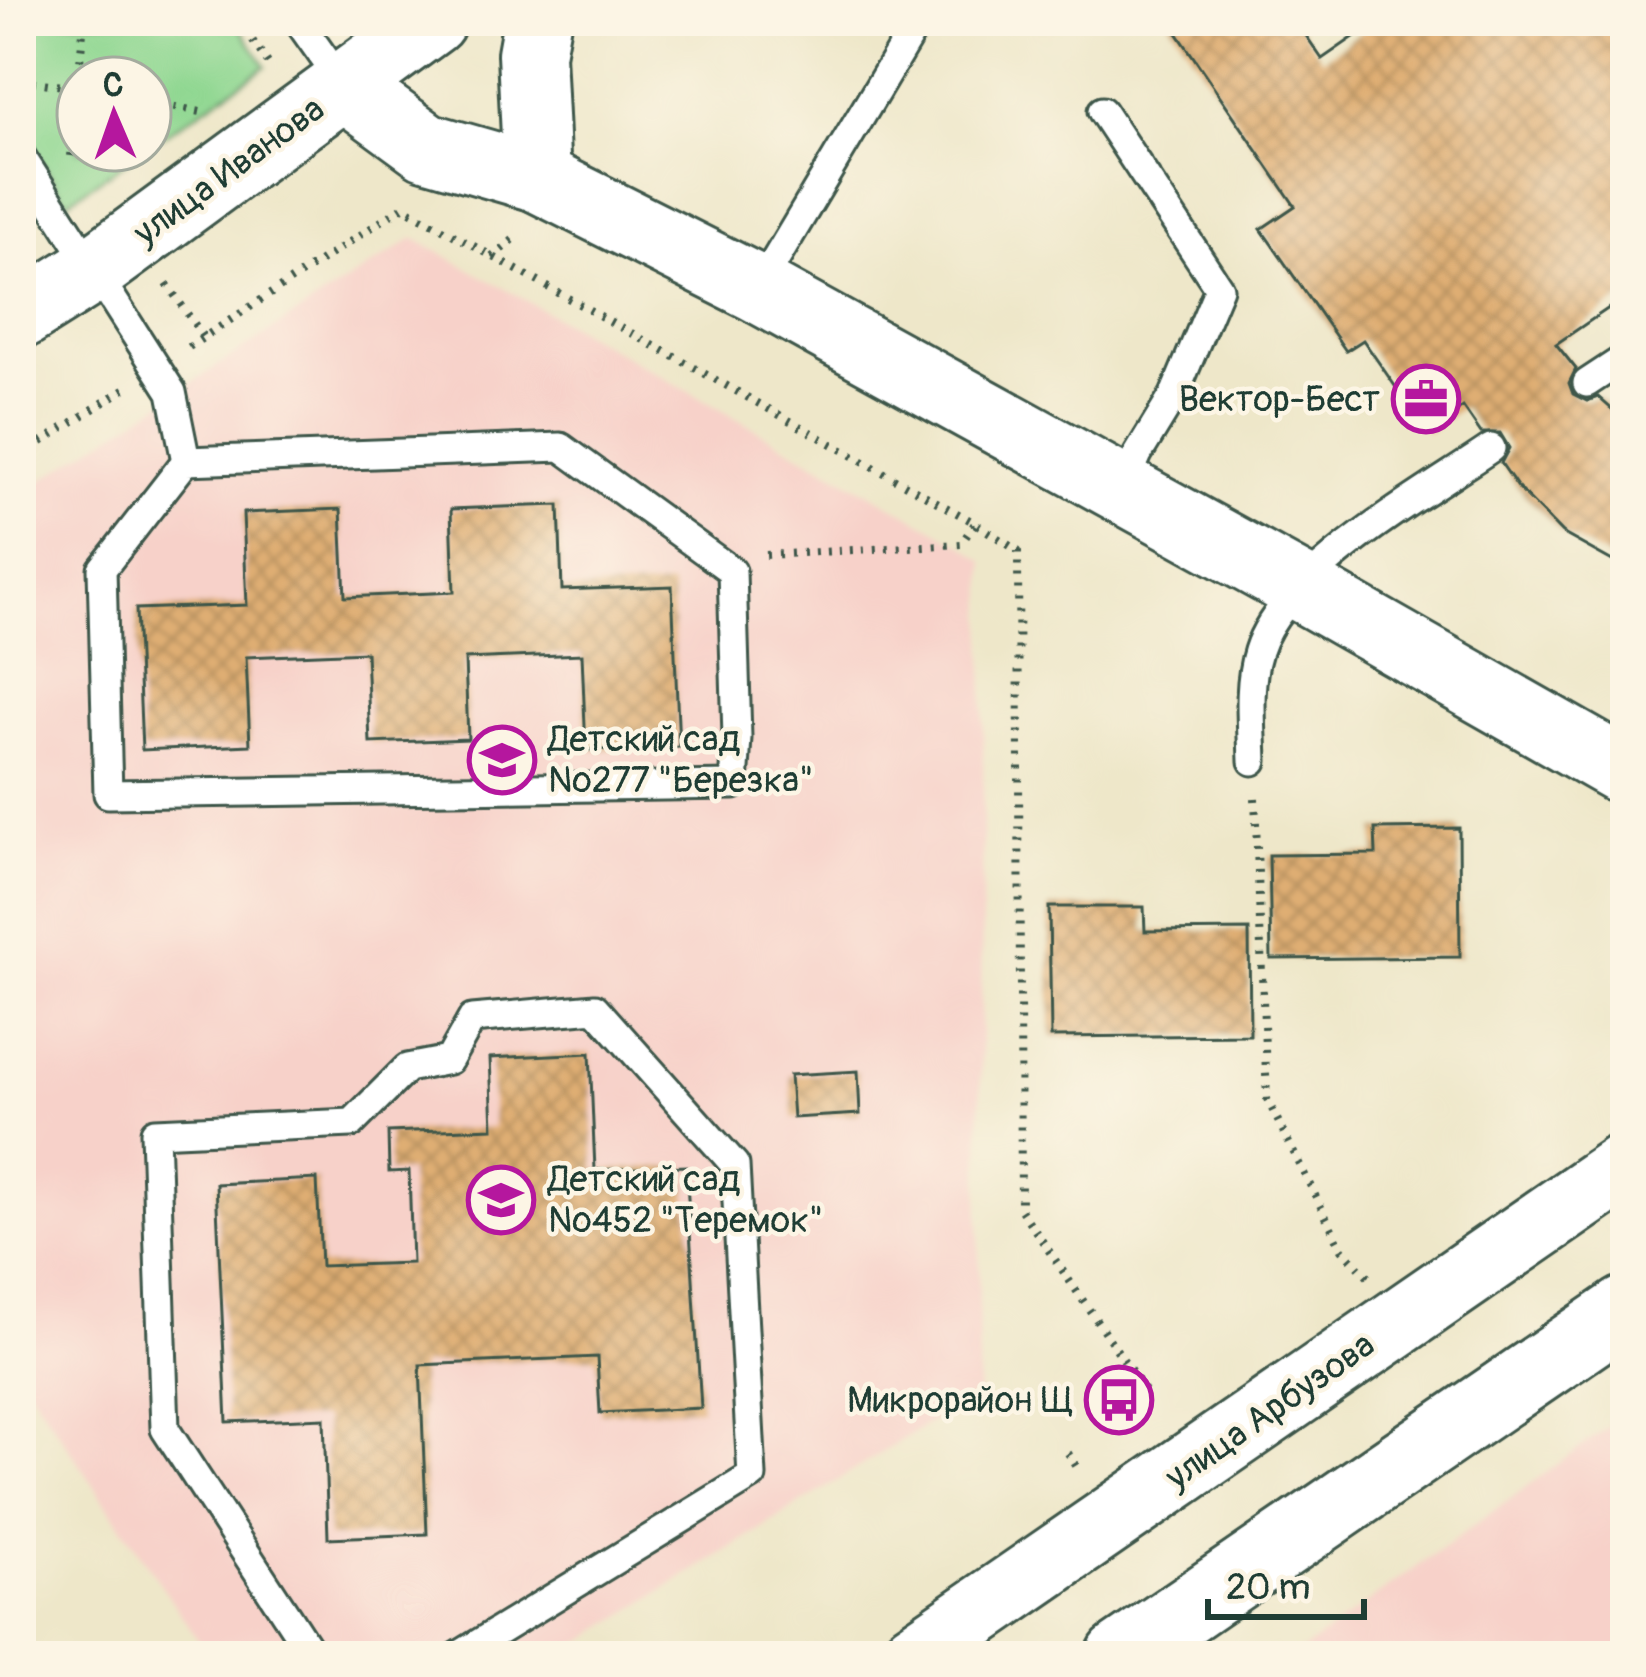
<svg xmlns="http://www.w3.org/2000/svg" width="1646" height="1677" font-family="Pangolin,sans-serif">
<style>
.built{fill:#f7d1c9}
.grass{fill:#8fd791;stroke:#578a62;stroke-width:3}
.building{fill:url(#building-cross-hatch)}
.lines{fill:none;stroke-linecap:round;stroke-linejoin:round}
.lane-casing{stroke:#3e564a;stroke-width:33}
.secondary-casing{stroke:#3e564a;stroke-width:72}
.path{stroke:#3e564a;stroke-width:8;stroke-dasharray:3 9;stroke-linecap:butt}
.lane{stroke:#fff;stroke-width:27}
.secondary{stroke:#fff;stroke-width:66}
.labels{text-anchor:middle;dominant-baseline:central;stroke-width:9;stroke-linejoin:round;paint-order:stroke}
.street-label{font-size:36px;fill:#1f3d34;stroke:#fcf5e5}
.poi-label{font-size:36px;fill:#1f3d34;stroke:#fcf5e5;text-anchor:end}
</style>
<defs>
<pattern id="building-cross-hatch" width="8" height="8" patternUnits="userSpaceOnUse" patternTransform="scale(3)"><rect width="8" height="8" fill="#dfae73"/><path d="M0 0l8 8M0 8l8-8" fill="none" stroke="#b48f5f"/></pattern>
</defs>
<rect width="100%" height="100%" fill="#fcf5e5"/>
<filter id="ink" filterUnits="userSpaceOnUse"><feTurbulence type="fractalNoise" baseFrequency=".00833" numOctaves="2"/><feDisplacementMap in="SourceGraphic" scale="24" xChannelSelector="R" yChannelSelector="G"/><feConvolveMatrix kernelMatrix="1 2 1 2 8 2 1 2 1" color-interpolation-filters="sRGB"/></filter>
<filter id="wash" filterUnits="userSpaceOnUse"><feTurbulence type="fractalNoise" baseFrequency=".004" numOctaves="4" result="noise"/><feDisplacementMap in="SourceGraphic" scale="48" xChannelSelector="R" yChannelSelector="G"/><feGaussianBlur stdDeviation="2.7" result="paint"/><feColorMatrix in="noise" values="0 0 0 0 0 0 0 0 0 0 0 0 0 0 0 0 0 1.4 0 .05"/><feComposite in="paint" operator="in"/></filter>
<g filter="url(#wash)">
<rect width="100%" height="100%" fill="#eee7c9"/>
<g class="built">
<path d="M414 238 961 544 985 561 978 1392 559 1656H209L21 1377V494Z"/>
<path d="M1625 1415V1656H1295Z"/>
</g>
<path class="grass" d="M21 21H235L266 66 150 145V78H78V150H143L67 202 21 129Z"/>
<g id="blocks">
<g class="building">
<path d="M1169 21H1296L1322 59 1377 21H1625V297L1556 344 1576 369 1569 383 1573 394 1587 401 1598 397 1625 421V568L1562 533 1519 489 1501 463 1509 448 1500 433H1481L1463 407 1427 432 1363 340 1346 351 1261 229 1295 206Z"/>
<path d="M559 505 562 590 672 586 679 747 586 750 582 654 465 659 468 739 370 743 366 652 246 657 250 745 142 750 136 609 247 605 243 513 341 509 345 597 454 592 451 509Z"/>
<path d="M1459 828 1460 957 1271 959 1269 855 1376 854 1375 829Z"/>
<path d="M1049 907H1144L1145 931 1249 930 1250 1035 1051 1037Z"/>
<path d="M590 1053 595 1170 686 1166 701 1408 600 1413 597 1357 420 1365 427 1534 328 1538 324 1418 227 1422 216 1184 317 1179 321 1266 412 1263 409 1171 389 1172 388 1132 493 1128 490 1058Z"/>
<path d="M858 1071 860 1114 793 1118 790 1075Z"/>
</g>
</g>
</g>
<g filter="url(#ink)">
<use href="#blocks" fill-opacity="0" stroke="#3e564a" stroke-width="3"/>
<g class="lines">
<defs>
<g id="lane">
<path d="M298 21 344 86"/>
<path d="M1102 111 1219 288 1174 395 1138 454 1122 491"/>
<path d="M21 156 172 392 186 461"/>
<path d="M758 289 918 21"/>
<path d="M1587 383 1625 358"/>
<path d="M561 447 732 571 737 738 734 785 108 794 102 569 186 461Z"/>
<path d="M1253 761C1252 725 1247 686 1258 651 1282 573 1424 494 1491 448"/>
<path d="M313 1656 165 1429 155 1132 352 1123 407 1068 449 1060 472 1019 595 1008 735 1165 752 1476 458 1656"/>
</g>
<g id="secondary">
<path d="M537 21 531 54 537 178"/>
<path d="M344 86 426 146 537 178 758 289 1298 586 1625 772"/>
<path d="M21 315 94 269 432 21"/>
<path d="M914 1656 1625 1166"/>
<path d="M1120 1656 1625 1310"/>
</g>
</defs>
<use href="#lane" class="lane-casing"/>
<use href="#secondary" class="secondary-casing"/>
<g class="path">
<path d="M239 21 272 69"/>
<path d="M21 80 77 88"/>
<path d="M150 102 206 113"/>
<path d="M71 156 84 21"/>
<path d="M492 257 519 235"/>
<path d="M167 284 204 338"/>
<path d="M189 347 403 207 975 523 1018 551 1021 1210 1147 1394"/>
<path d="M21 455 126 388"/>
<path d="M766 555 961 544 975 523"/>
<path d="M1255 798 1267 1099 1342 1249 1368 1277"/>
<path d="M1068 1453 1080 1472"/>
</g>
<use href="#lane" class="lane"/>
<use href="#secondary" class="secondary"/>
</g>
</g>
<defs>
<symbol id="office-ring" viewBox="-11 -11 22 22"><circle r="9.5" fill="#fcf5e5" stroke="#b5179e" stroke-width="1.5"/><path d="M-6-3h4V-5.5h4V-3h4V5H-6ZM-1-4.5V-3h2v-1.5ZM-6 0V1H6V0Z" fill="#b5179e"/></symbol>
<symbol id="school-ring" viewBox="-11 -11 22 22"><circle r="9.5" fill="#fcf5e5" stroke="#b5179e" stroke-width="1.5"/><path d="M0-5L7-2L0 1L-7-2ZM-4 1L0 2.5L4 1V4Q0 6-4 4Z" fill="#b5179e"/></symbol>
<symbol id="bus-ring" viewBox="-11 -11 22 22"><circle r="9.5" fill="#fcf5e5" stroke="#b5179e" stroke-width="1.5"/><path d="M-5-6H5V4H4V6H2V4H-2V6H-4V4H-5ZM-3.5-4V0h7V-4ZM-3.5 1.2v1.5H-2V1.2ZM2 1.2v1.5H3.5V1.2Z" fill="#b5179e"/></symbol>
</defs>
<g fill-rule="evenodd">
<use href="#office-ring" x="1388" y="361" width="76" height="76"/>
<use href="#school-ring" x="464" y="722" width="76" height="76"/>
<use href="#school-ring" x="463" y="1162" width="76" height="76"/>
<use href="#bus-ring" x="1081" y="1362" width="76" height="76"/>
</g>
<g class="labels">
<g class="street-label">
<text transform="translate(229 171) rotate(-36)">улица Иванова</text>
<text transform="translate(1270 1411) rotate(-35)">улица Арбузова</text>
</g>
<g class="poi-label">
<text x="1380" y="399">Вектор-Бeст</text>
<text x="548" y="739" text-anchor="start">Детский сад<tspan x="548" dy="41">№277 "Березка"</tspan></text>
<text x="548" y="1179" text-anchor="start">Детский сад<tspan x="548" dy="41">№452 "Теремок"</tspan></text>
<text x="1072" y="1400">Микрорайон Щ</text>
</g>
</g>
<rect width="1646" height="1677" fill="none" stroke="#fcf5e5" stroke-width="72"/>
<g transform="translate(114 114) rotate(358)"><circle r="57" fill="#fcf5e5" stroke="#a4ab9e" stroke-width="3"/>
<path d="M0-9L21 45L0 30L-21 45Z" fill="#b5179e"/>
<text y="-18" font-size="33" font-weight="bold" text-anchor="middle" fill="#1f3d34">С</text>
</g>
<path d="M1208 1599v18h156v-18" fill="none" stroke="#1f3d34" stroke-width="6"/>
<text x="1226" y="1599" font-size="36" fill="#1f3d34" stroke="#fcf5e5" stroke-width="9" paint-order="stroke">20 m</text>
</svg>
